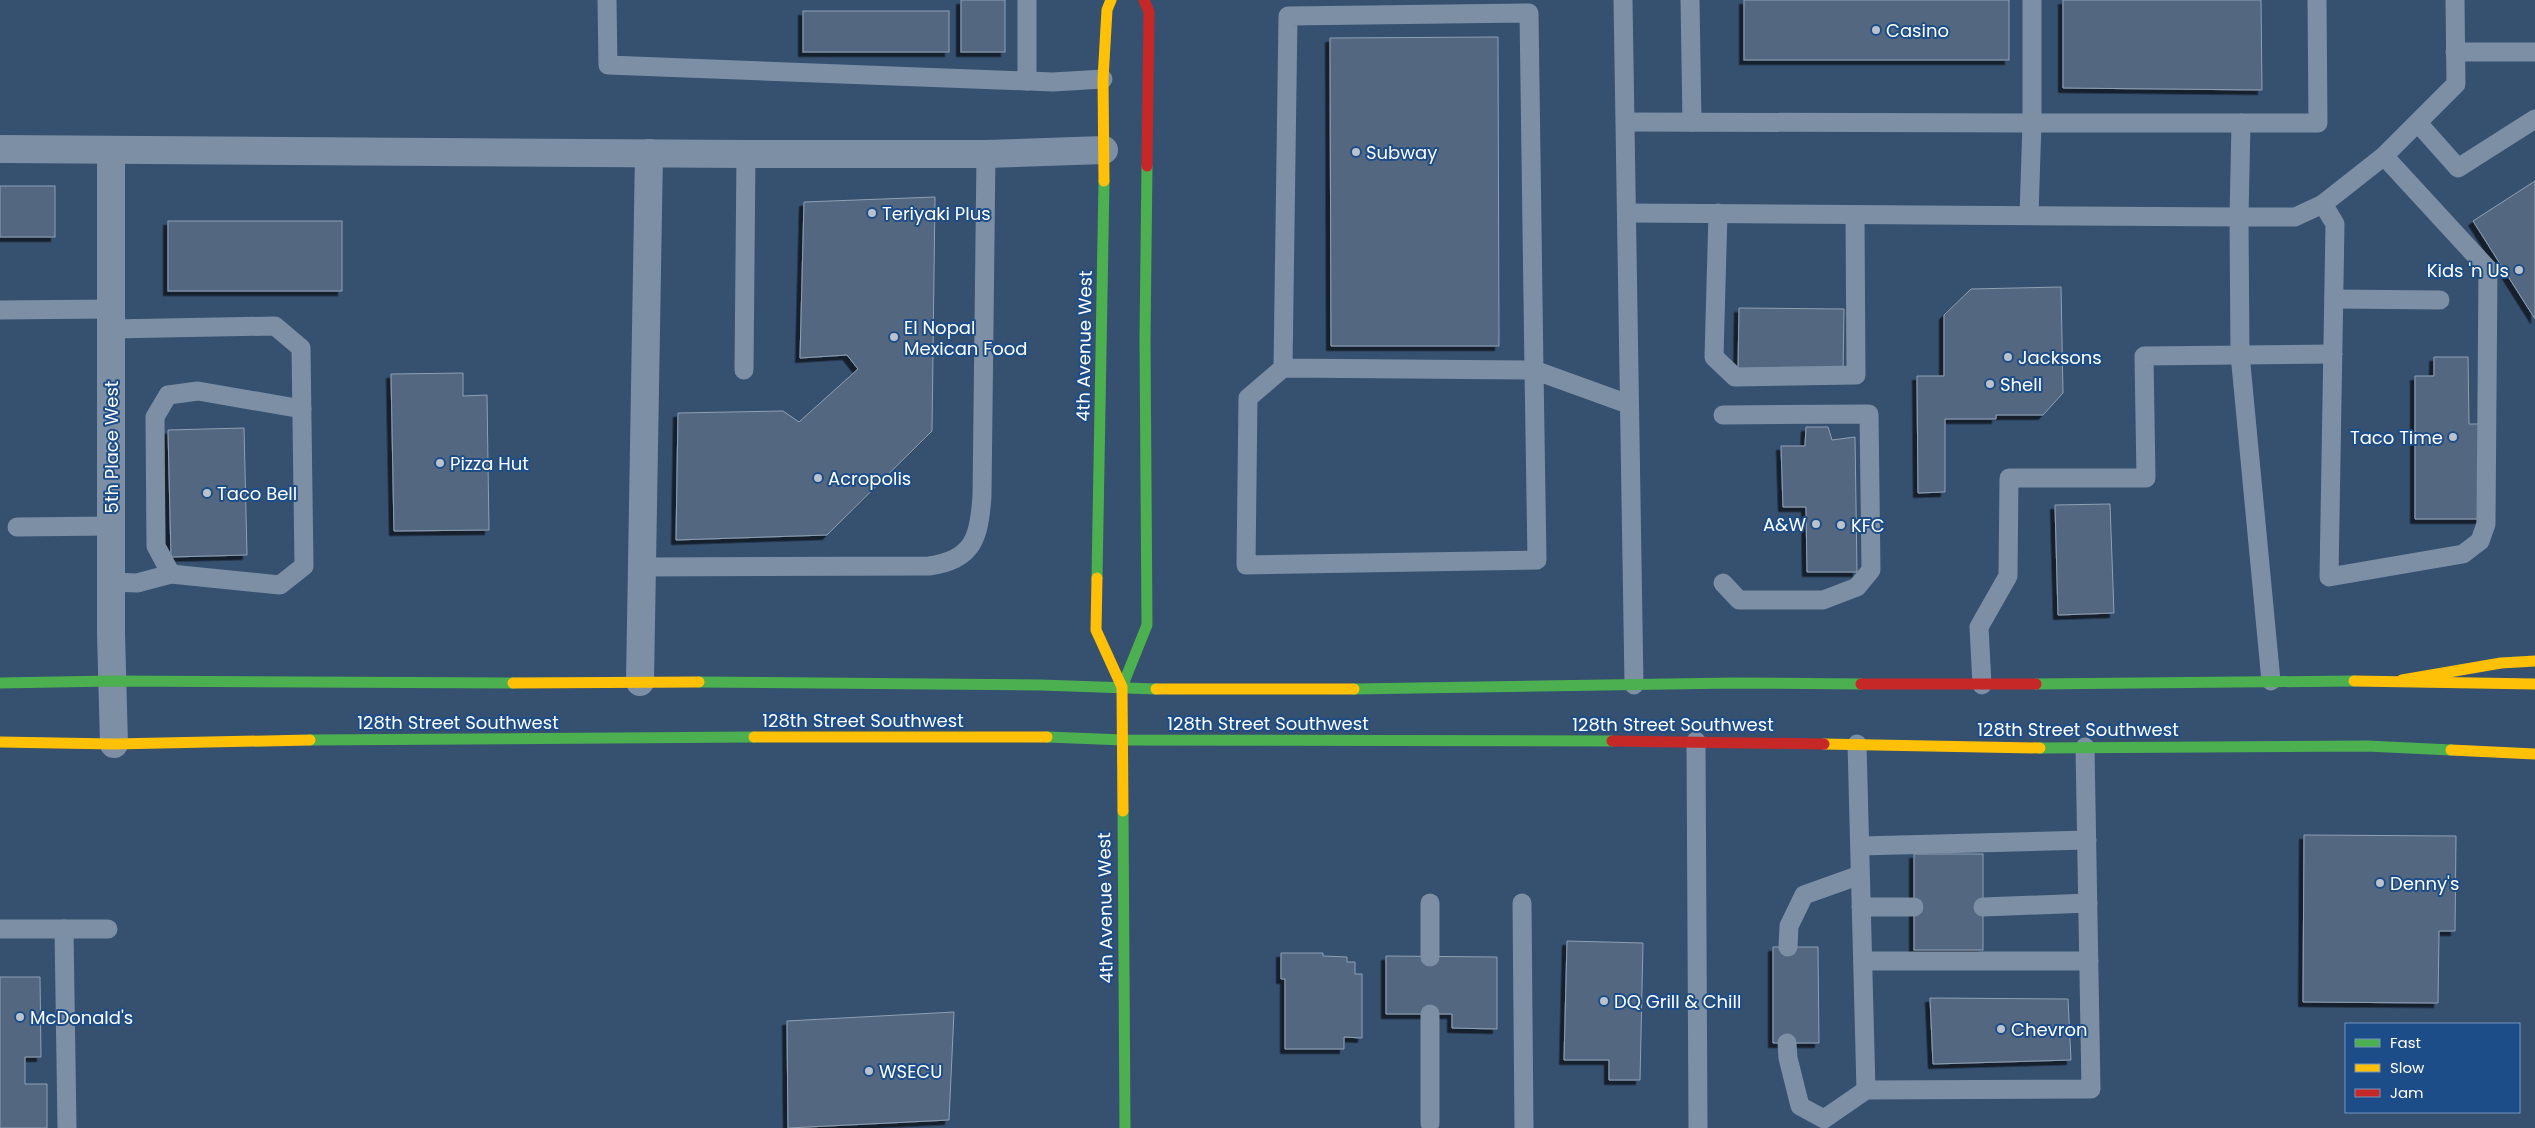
<svg xmlns="http://www.w3.org/2000/svg" width="2535" height="1128" font-family="Poppins,sans-serif">
<style>
.building{fill:#526780;stroke:#90a0b3;filter:url(#shadow)}
.lines{fill:none;stroke-linecap:round;stroke-linejoin:round}
.lane{stroke:#7c8fa5;stroke-width:19}
.street{stroke:#7c8fa5;stroke-width:28}
.fast{stroke:#4caf50;stroke-width:11}
.slow{stroke:#ffc107;stroke-width:11}
.jam{stroke:#c62828;stroke-width:11}
.poi-dot{fill:#b9c2cd;stroke:#1d4d88;stroke-width:2}
.labels{text-anchor:middle;dominant-baseline:central;stroke-width:4;stroke-linejoin:round;paint-order:stroke}
.poi-label{font-size:18px;fill:#fff;stroke:#1d4d88;text-anchor:start}
.street-label{font-size:18px;fill:#fff;stroke:#1d4d88}
</style>
<defs>
<filter id="shadow"><feDropShadow dx="-4.5" dy="4.5" stdDeviation="0" flood-color="#0009"/></filter>
</defs>
<rect width="100%" height="100%" fill="#365070"/>
<g class="building">
<rect x="961" y="0" width="44" height="52"/>
<rect x="1744" y="0" width="265" height="60"/>
<path d="M2063 0H2261L2262 90 2063 88Z"/>
<rect x="803" y="11" width="146" height="41"/>
<path d="M1498 37 1499 346H1331L1330 38Z"/>
<path d="M2535 181V319L2473 221Z"/>
<rect x="0" y="186" width="55" height="51"/>
<path d="M935 197 932 431 827 535 676 540 678 413 783 411 799 422 858 369 847 355 800 358 804 202Z"/>
<rect x="168" y="221" width="174" height="70"/>
<path d="M2061 287 2063 393 2043 415H1996V419H1945V492L1918 493 1917 376H1944V315L1971 289Z"/>
<path d="M1739 308 1844 309 1843 373 1738 371Z"/>
<path d="M2434 357H2468L2469 424H2491L2480 519H2415V376H2434Z"/>
<path d="M463 373V396L487 395 489 530 394 531 391 374Z"/>
<path d="M1806 427H1828L1832 440 1855 437 1857 572H1807L1806 507H1783L1781 446H1805Z"/>
<path d="M244 428 247 555 171 557 168 430Z"/>
<path d="M2110 504 2114 613 2058 615 2055 505Z"/>
<path d="M2304 835 2456 836 2455 931H2439L2438 1003 2303 1002Z"/>
<rect x="1914" y="854" width="69" height="96"/>
<path d="M1567 941 1643 943 1640 1080H1609V1060H1564Z"/>
<path d="M1773 947H1818L1819 1043H1773Z"/>
<path d="M1281 953H1323V956L1347 957V962H1355V974H1362V1038L1344 1037V1049H1285V979H1281Z"/>
<path d="M1386 956 1497 957V1029L1452 1028V1014H1386Z"/>
<path d="M0 977H40L41 1057H25V1084H47V1128H0Z"/>
<path d="M1930 998 2068 999 2071 1060 1933 1064Z"/>
<path d="M954 1012 949 1120 788 1128 787 1021Z"/>
</g>
<g class="lines">
<g class="lane">
<path d="M607 0 608 65 1053 82 1103 79"/>
<path d="M1027 0V81"/>
<path d="M1623 0 1634 685"/>
<path d="M1690 0 1692 122"/>
<path d="M2455 52H2535"/>
<path d="M1626 122 2032 123V0"/>
<path d="M2241 123 2239 217H2295L2323 204 2384 156 2456 84 2455 0"/>
<path d="M2418 123 2458 168 2535 119"/>
<path d="M2323 204 2335 224 2329 577 2463 554 2480 541 2486 524 2488 269 2384 156"/>
<path d="M1627 213 2239 217 2240 354 2271 681"/>
<path d="M1718 213 1714 357 1735 377 1856 375 1855 215"/>
<path d="M2029 215 2032 123H2318L2317 0"/>
<path d="M2334 299 2440 300"/>
<path d="M0 310 111 309"/>
<path d="M111 329 275 326 301 348 304 566 280 585 171 574 137 583 111 582"/>
<path d="M1283 368 1288 16 1529 13 1534 370 1283 368 1248 398 1246 565 1537 560 1534 370 1628 404"/>
<path d="M744 370 746 154"/>
<path d="M1723 415 1869 414 1871 570 1857 587 1823 600H1739L1723 583"/>
<path d="M17 527 111 526"/>
<path d="M643 567 929 566C974 560 979 537 982 496L986 154"/>
<path d="M171 574 156 546 155 417 168 395 198 391 302 409"/>
<path d="M1982 685 1979 627 2008 576 2009 478H2146L2144 356 2333 354"/>
<path d="M1696 741 1698 1128"/>
<path d="M1857 744 1866 1090 2091 1089 2085 747"/>
<path d="M1860 846 2087 840"/>
<path d="M1430 903V957"/>
<path d="M1522 903 1524 1128"/>
<path d="M1861 907H1914"/>
<path d="M1983 907 2088 903"/>
<path d="M0 929H108"/>
<path d="M64 929 67 1128"/>
<path d="M1788 947 1789 926 1804 895 1860 875"/>
<path d="M1863 961H2089"/>
<path d="M1430 1014V1123"/>
<path d="M1787 1043 1788 1058 1800 1106 1824 1119 1866 1090"/>
</g>
<g class="street">
<path d="M0 149 746 154H986L1104 150"/>
<path d="M111 150V633L114 744"/>
<path d="M640 682 649 153"/>
</g>
<g class="fast">
<path d="M1097 578 1104 181"/>
<path d="M699 682 1041 685 1156 689"/>
<path d="M0 683 112 681 513 683"/>
<path d="M2036 684 2354 681"/>
<path d="M1122 687 1147 625 1145 339 1147 166"/>
<path d="M1354 689 1733 683 1861 684"/>
<path d="M1047 737 1124 740 1612 741"/>
<path d="M310 740 754 737"/>
<path d="M2040 748 2367 746 2451 750"/>
<path d="M1123 811 1125 1128"/>
</g>
<g class="slow">
<path d="M1104 181 1103 79 1107 10 1111 0"/>
<path d="M1097 578 1096 630 1122 687 1123 811"/>
<path d="M2402 680 2501 663 2535 661"/>
<path d="M2354 681 2535 684"/>
<path d="M513 683 699 682"/>
<path d="M1156 689H1354"/>
<path d="M754 737H1047"/>
<path d="M0 742 114 744 310 740"/>
<path d="M1824 744 2040 748"/>
<path d="M2451 750 2535 754"/>
</g>
<g class="jam">
<path d="M1144 0 1149 12 1147 166"/>
<path d="M1861 684H2036"/>
<path d="M1612 741 1824 744"/>
</g>
</g>
<g class="poi-dot">
<circle cx="1876" cy="30" r="5"/>
<circle cx="1356" cy="152" r="5"/>
<circle cx="872" cy="213" r="5"/>
<circle cx="2519" cy="270" r="5"/>
<circle cx="894" cy="337" r="5"/>
<circle cx="2008" cy="357" r="5"/>
<circle cx="1990" cy="384" r="5"/>
<circle cx="2453" cy="437" r="5"/>
<circle cx="440" cy="463" r="5"/>
<circle cx="818" cy="478" r="5"/>
<circle cx="207" cy="493" r="5"/>
<circle cx="1816" cy="524" r="5"/>
<circle cx="1841" cy="525" r="5"/>
<circle cx="2380" cy="883" r="5"/>
<circle cx="1604" cy="1001" r="5"/>
<circle cx="20" cy="1017" r="5"/>
<circle cx="2001" cy="1029" r="5"/>
<circle cx="869" cy="1071" r="5"/>
</g>
<g class="labels">
<g class="poi-label">
<text x="1886" y="30">Casino</text>
<text x="1366" y="152">Subway</text>
<text x="882" y="213">Teriyaki Plus</text>
<text x="2509" y="270" text-anchor="end">Kids 'n Us</text>
<text x="904" y="327">El Nopal<tspan x="904" dy="21">Mexican Food</tspan></text>
<text x="2018" y="357">Jacksons</text>
<text x="2000" y="384">Shell</text>
<text x="2443" y="437" text-anchor="end">Taco Time</text>
<text x="450" y="463">Pizza Hut</text>
<text x="828" y="478">Acropolis</text>
<text x="217" y="493">Taco Bell</text>
<text x="1806" y="524" text-anchor="end">A&amp;W</text>
<text x="1851" y="525">KFC</text>
<text x="2390" y="883">Denny's</text>
<text x="1614" y="1001">DQ Grill &amp; Chill</text>
<text x="30" y="1017">McDonald's</text>
<text x="2011" y="1029">Chevron</text>
<text x="879" y="1071">WSECU</text>
</g>
<g class="street-label">
<text transform="translate(1084 346) rotate(-89)">4th Avenue West</text>
<text transform="translate(111 447) rotate(-90)">5th Place West</text>
<text x="863" y="720">128th Street Southwest</text>
<text x="458" y="722">128th Street Southwest</text>
<text x="1268" y="723">128th Street Southwest</text>
<text x="1673" y="724">128th Street Southwest</text>
<text x="2078" y="729">128th Street Southwest</text>
<text transform="translate(1105 908) rotate(-91)">4th Avenue West</text>
</g>
</g>
<rect x="2345" y="1023" width="175" height="90" fill="#1d4d88" stroke="#7794b8"/>
<rect x="2355" y="1039" width="25" height="8" fill="#4caf50" stroke="#7794b8"/>
<text x="2390" y="1048" font-size="15" fill="#ffffff">Fast</text>
<rect x="2355" y="1064" width="25" height="8" fill="#ffc107" stroke="#7794b8"/>
<text x="2390" y="1073" font-size="15" fill="#ffffff">Slow</text>
<rect x="2355" y="1089" width="25" height="8" fill="#c62828" stroke="#7794b8"/>
<text x="2390" y="1098" font-size="15" fill="#ffffff">Jam</text>
</svg>
